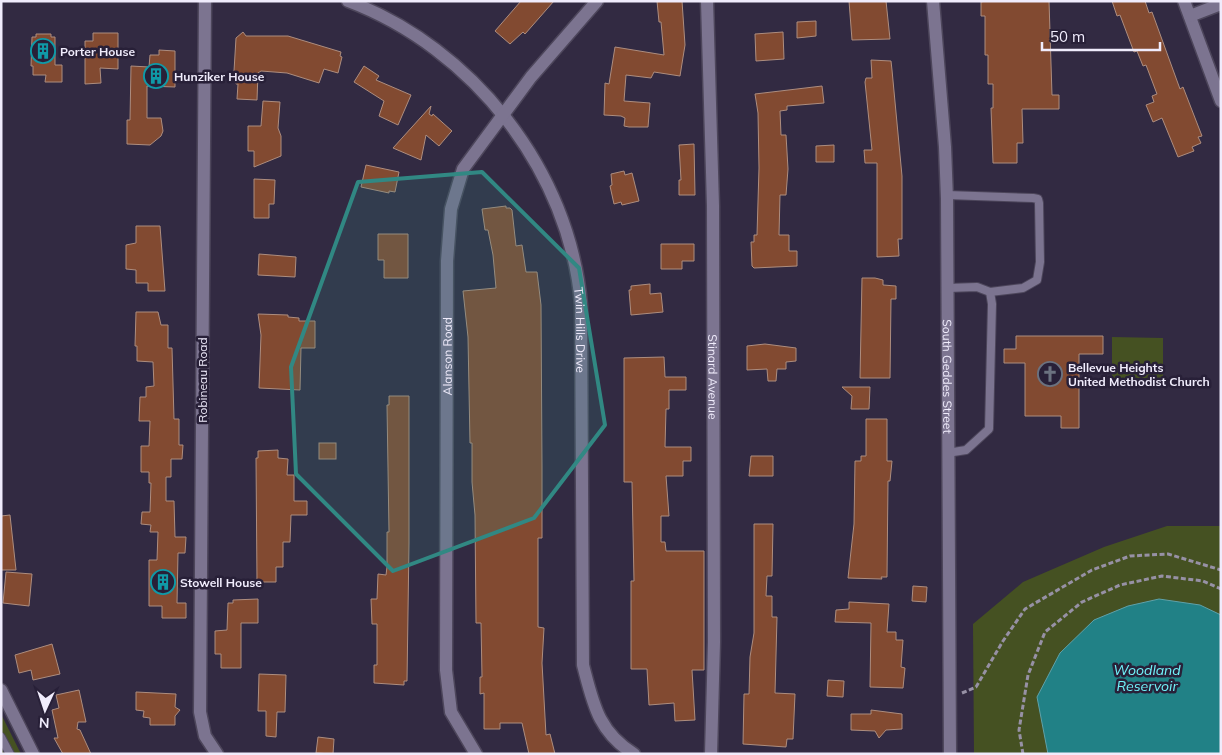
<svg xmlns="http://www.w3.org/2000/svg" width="1222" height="755" font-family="Mulish,sans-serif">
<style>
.green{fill:#455122}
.water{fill:#218186;stroke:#5fa1a9}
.building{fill:#824a31;stroke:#ad8d7f}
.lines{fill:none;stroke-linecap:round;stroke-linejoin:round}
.lane-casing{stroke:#4d465b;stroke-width:10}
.street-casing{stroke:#4d465b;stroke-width:15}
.secondary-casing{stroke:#4d465b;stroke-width:15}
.path{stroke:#9791a5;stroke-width:3;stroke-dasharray:5 2.5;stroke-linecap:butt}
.lane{stroke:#7c7490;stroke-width:8}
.street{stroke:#7c7490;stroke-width:12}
.secondary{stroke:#7c7490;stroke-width:12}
.marked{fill:#318883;fill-opacity:0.2;stroke:#318883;stroke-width:4;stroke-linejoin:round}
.labels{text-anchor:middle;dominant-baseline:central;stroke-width:5;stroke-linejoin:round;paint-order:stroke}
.poi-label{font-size:12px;font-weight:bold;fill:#f0ecfc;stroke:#282038;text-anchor:start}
.street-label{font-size:12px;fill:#f0ecfc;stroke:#282038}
.water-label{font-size:14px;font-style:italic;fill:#71f3fa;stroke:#282038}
</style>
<rect width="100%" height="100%" fill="#322a42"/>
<g class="green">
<path d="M1112 337 1163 338V378H1112Z"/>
<path d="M1167 526H1221V754H974L973 624 1023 582 1104 547Z"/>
<path d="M1 714 21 754H1Z"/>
</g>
<path class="water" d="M1159 599 1200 605 1221 615V754H1048L1037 697 1060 653 1094 620 1128 606Z"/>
<g class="building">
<path d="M521 1H554L525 34 523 32 510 44 495 31Z"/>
<path d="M657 1H682L685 45 680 76 654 72 651 78 626 75 624 101 650 103 648 127H629L624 126 625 118 621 116 604 115 605 83 609 84 615 47 664 55 661 22H659Z"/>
<path d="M849 1H886L890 39 852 40Z"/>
<path d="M986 1H1049L1052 95H1059V109H1022L1023 143H1017V163H993L991 108H993V84H988V55H985V16H981V2Z"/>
<path d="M1112 1H1145L1149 13 1152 12 1180 89 1183 87 1202 136 1198 137 1201 143 1192 147 1194 151 1178 157 1162 118 1153 122 1146 105 1154 102 1152 96 1157 94 1146 65 1143 66 1137 51 1134 52 1120 15 1117 16Z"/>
<path d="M816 21V36L797 38V22Z"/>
<path d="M243 32 246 36H288L341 52 340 56 342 57 338 73 324 69 319 83 287 73 261 71 258 73 257 100 237 99 238 84H236L234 71 236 38Z"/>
<path d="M783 32 784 59 756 61 755 34Z"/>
<path d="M93 33H118V69L100 68 101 83 85 84V41H93Z"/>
<path d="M36 34H51V37H55V65H62V82H45L46 75H33V66H31L32 37H36Z"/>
<path d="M159 50 175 51V87L147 86V118H161L163 131 161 136 150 145 127 144V120H130L131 66 149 67 150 55H159Z"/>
<path d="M871 60 891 61 892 70 902 176V239H898L899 256 877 257V163H865L864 150H872L865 82 866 78H872Z"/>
<path d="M364 66 379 76 376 80 411 95 398 125 379 116 384 101 354 82Z"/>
<path d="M822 86 824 103 787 106V110L780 111 781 135H786L788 169 786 195H780L779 235H789V251H797V266L754 268 752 266 751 242H754V235H757L759 168 758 113 755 94Z"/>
<path d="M263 101 280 102 278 128 281 136V156L254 167V151H248V126H261Z"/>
<path d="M431 106 429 114 432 116 433 114 452 131 450 133 439 146 426 135 421 160 393 148Z"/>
<path d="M694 144 695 195H679V180H681L679 145Z"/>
<path d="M834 145V162H816V146Z"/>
<path d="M366 165 399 172 395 192 389 191V193L361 187Z"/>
<path d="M624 171 625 175 632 173 639 201 622 205 621 202 614 204 610 186 612 185 611 174Z"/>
<path d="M254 179 275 180 274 204H269V218H254Z"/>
<path d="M506 206V208H510L512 210 516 246 522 245 526 272H537L541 305 542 466V538H538V627L544 628 542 663 546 735 550 734 555 754H529L522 723H500V729H484V693L480 694V677H482L481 623H476L475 515 472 482V443H470L468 337 463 291 496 288 493 255 488 230H485L482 209Z"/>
<path d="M136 226H160L165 291H148V283H136V270L126 269V245L136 243Z"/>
<path d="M378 234H408V278H384V260H378Z"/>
<path d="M661 244H694V261H682V269H661Z"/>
<path d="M259 254 296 257 295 277 258 275Z"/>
<path d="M862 278H875L883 280V285L896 286V299H891L890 378H860Z"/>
<path d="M650 284V294L661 293 663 312 631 315 629 290H631V286Z"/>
<path d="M136 312H158L161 325H168V348H172L174 419H179V445H183L182 459H171V477H166V501H174L175 537H186L185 553H178L177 603H186V618H162V606H149V560H157L158 532H150L151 525 141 524 142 512H150L151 483H149V472H141V446H149L150 421H139L140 397H146V387L154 386 153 362 137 361V346H135Z"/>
<path d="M258 314 288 315V317L299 318V321H315V348H301L300 390 259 388 261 335Z"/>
<path d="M1016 336H1103V354H1079V428H1061V416H1025V363H1004V349H1016Z"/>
<path d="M765 344 796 348V361L786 362V369H777L776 381H768L767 369 747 370V346Z"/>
<path d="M664 357 665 377H686V390H669V409H666L665 447H691V461H683V476H666L669 516H661V542H665L666 551H704V670H692L695 720 675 721 674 703 649 705 647 669H631V581H634L632 482H624V358Z"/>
<path d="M842 387H870L869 409H851L852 396Z"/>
<path d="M389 396H409V543L407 681H404V685L374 683V665H377V624H372L371 599H377L378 574 386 575 387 567V532H389L387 405H389Z"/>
<path d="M866 419H887V461H892L890 481H888L887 577H881L882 579 848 578 854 524 855 461H861V456H866Z"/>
<rect x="319" y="443" width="17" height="16"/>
<path d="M278 450V458L288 459 287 475H294V501H307V515H291L290 542H283V567H276V582H257L256 458H258V451Z"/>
<path d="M751 456H773V476H749Z"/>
<path d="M10 515 16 570H1V516Z"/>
<path d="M754 524H773L772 576H767L766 596H772V617H777L775 693 795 694 793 739H787L786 747 743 744 744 694H749L750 657 754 633Z"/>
<path d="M6 572 32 574 29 606 3 603Z"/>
<path d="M913 586 927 587 926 602 912 601Z"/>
<path d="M258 599V623H241V668H221V654H215V631L227 630 228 603H233V600Z"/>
<path d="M849 602 889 604 887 632H896V640H903L901 667 905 668 903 688 870 687 871 623 835 622 836 610 849 609Z"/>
<path d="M52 644 60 674 33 680 31 670 19 673 15 655Z"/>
<path d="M259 674 286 675 285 712H277L276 737 266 736V711H258Z"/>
<path d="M828 680 844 681 843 697 827 696Z"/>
<path d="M79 690 86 722H78L77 729 80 730 91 754H63L54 738H58L52 710 59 708 56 695Z"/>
<path d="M136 692 176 694 175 707 180 710 175 716V725H150V718L143 717 144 711 136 710Z"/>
<path d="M871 710 902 714V729L886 730 879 738 875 731 851 730V714H871Z"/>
<path d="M318 737 334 739 333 754 316 753Z"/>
</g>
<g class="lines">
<defs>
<g id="lane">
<path d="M947 195 1033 198 1038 199 1039 203 1040 262 1037 280 1023 288 990 292"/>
<path d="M947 288 977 287 990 292 992 304 989 429 966 450 947 453"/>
<path d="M1 737 10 754"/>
</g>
<g id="street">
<path d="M205 1 200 712 205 736 217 754"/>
<path id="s1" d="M348 1C473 48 570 171 581 305L583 665C593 703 598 732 634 754"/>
<path id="s2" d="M707 1 713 206 714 642 711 754"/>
<path d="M1184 1 1221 101"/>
<path d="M1190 16 1221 4"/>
<path d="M1 690 33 754"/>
<path id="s3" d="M476 754 451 712 446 670 447 261 451 209 463 169 531 77 597 1"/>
</g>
<g id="secondary">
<path id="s4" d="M933 1 945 147 947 199 950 754"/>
</g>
</defs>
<use href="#lane" class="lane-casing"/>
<use href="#street" class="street-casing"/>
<use href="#secondary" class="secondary-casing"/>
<g class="path">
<path d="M962 693 976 687 1003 641 1025 609 1092 570 1130 556 1168 554 1221 570"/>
<path d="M1023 754 1019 730 1028 675 1045 632 1082 602 1120 585 1162 576 1203 581 1221 589"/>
</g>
<use href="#lane" class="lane"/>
<use href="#street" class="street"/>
<use href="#secondary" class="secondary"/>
</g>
<path class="marked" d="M482 172 579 268 605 425 534 518 393 571 296 474 291 367 358 182Z"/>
<defs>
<symbol id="building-ring" viewBox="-11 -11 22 22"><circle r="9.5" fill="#282038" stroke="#0f9aa8" stroke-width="1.5"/><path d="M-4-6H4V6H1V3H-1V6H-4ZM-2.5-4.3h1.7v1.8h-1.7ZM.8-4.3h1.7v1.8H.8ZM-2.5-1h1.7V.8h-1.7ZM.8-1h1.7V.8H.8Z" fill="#0f9aa8"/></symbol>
<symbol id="church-ring" viewBox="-11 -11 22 22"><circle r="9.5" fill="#282038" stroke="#6b7280" stroke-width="1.5"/><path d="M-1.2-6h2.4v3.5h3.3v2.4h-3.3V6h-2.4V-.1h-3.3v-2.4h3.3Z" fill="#6b7280"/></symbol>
</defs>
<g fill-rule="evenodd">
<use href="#building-ring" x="29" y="37" width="28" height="28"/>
<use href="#building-ring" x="142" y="62" width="28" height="28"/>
<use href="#church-ring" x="1036" y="360" width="28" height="28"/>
<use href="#building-ring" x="149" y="568" width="28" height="28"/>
</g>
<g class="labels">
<g class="poi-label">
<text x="60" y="51">Porter House</text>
<text x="174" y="76">Hunziker House</text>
<text x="1068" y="367">Bellevue Heights<tspan x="1068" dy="14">United Methodist Church</tspan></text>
<text x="180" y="582">Stowell House</text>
</g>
<g class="street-label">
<text stroke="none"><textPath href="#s1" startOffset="428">Twin Hills Drive</textPath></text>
<text stroke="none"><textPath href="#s3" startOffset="405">Alanson Road</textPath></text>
<text stroke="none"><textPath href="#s2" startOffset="376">Stinard Avenue</textPath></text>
<text stroke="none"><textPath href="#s4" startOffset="376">South Geddes Street</textPath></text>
<text transform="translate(202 380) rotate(-90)">Robineau Road</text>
</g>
<g class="water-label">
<text x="1147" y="670">Woodland<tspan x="1147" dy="16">Reservoir</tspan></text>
</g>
</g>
<rect width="1222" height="755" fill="none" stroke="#f0ecfc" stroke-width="5"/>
<g transform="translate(45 710) rotate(183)" stroke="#282038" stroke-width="4" paint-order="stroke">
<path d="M0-4L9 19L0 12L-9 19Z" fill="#f0ecfc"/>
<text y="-8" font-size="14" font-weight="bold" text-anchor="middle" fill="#f0ecfc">N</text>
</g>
<path d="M1042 42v8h118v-8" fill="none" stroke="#f0ecfc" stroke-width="2.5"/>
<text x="1050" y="42" font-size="15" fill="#f0ecfc" stroke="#282038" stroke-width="4" paint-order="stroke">50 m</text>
</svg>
